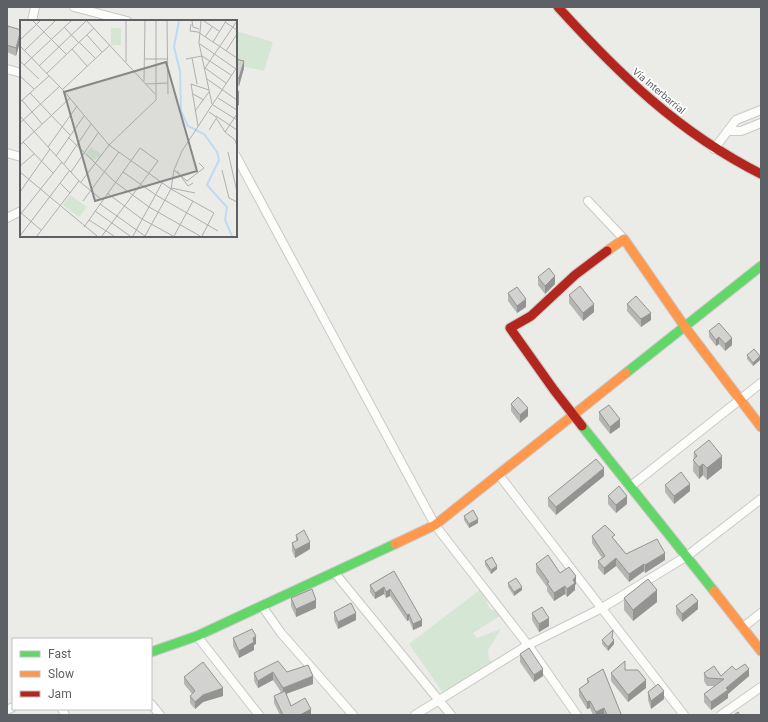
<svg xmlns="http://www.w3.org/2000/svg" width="768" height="722" font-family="Roboto,sans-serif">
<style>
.green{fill:#d6e6d4}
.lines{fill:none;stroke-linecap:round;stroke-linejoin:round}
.street-casing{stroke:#c9c9c8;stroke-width:10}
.fast-casing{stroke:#c8c9c8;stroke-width:11}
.slow-casing{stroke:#c8c9c8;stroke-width:11}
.jam-casing{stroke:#c8c9c8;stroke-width:11}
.street{stroke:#fcfcfb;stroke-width:8}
.fast{stroke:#63d668;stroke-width:9}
.slow{stroke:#ff974d;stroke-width:9}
.jam{stroke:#b3261e;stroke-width:9}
.wall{fill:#b5b5b3}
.shaded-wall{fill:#939392}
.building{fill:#d2d2d0;stroke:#939392}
.labels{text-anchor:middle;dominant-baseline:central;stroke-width:3.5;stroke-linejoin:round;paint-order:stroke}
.street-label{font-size:10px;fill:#5d6064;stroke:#fff}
.inset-river{fill:none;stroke:#bfdbf2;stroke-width:2}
.inset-road{fill:none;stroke:#aeafaf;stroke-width:1}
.view{fill:#858789;fill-opacity:0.15;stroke:#858789;stroke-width:2}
.inset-edge{fill:none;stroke:#5d6064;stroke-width:2}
</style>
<rect width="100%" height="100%" fill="#ebebe7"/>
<g class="green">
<path d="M236 31 273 42 264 71 236 65Z"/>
<path d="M481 589 490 609 503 614 473 633 477 638 501 629 488 650 489 660 496 662 444 694 409 644Z"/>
</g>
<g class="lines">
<defs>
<g id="street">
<path d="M74 7 127 21"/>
<path d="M32 21 35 7"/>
<path d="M7 69 21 73"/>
<path d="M728 131H741L761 123"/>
<path d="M714 149 736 120 761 110"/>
<path d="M7 153 21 157"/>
<path d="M236 156 435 525 528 645 577 715"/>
<path d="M588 201 624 239"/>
<path d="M7 218 21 211"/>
<path d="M499 475 684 715"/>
<path d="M631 486 761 383"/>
<path d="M334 572 451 715"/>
<path d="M262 606 281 633 353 715"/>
<path d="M742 628 761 613"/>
<path d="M197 636 259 715"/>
<path d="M151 704 160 715"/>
<path d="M62 709 65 715"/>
<path d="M7 710 13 707"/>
<path d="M415 715 528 645 602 608 687 556 761 499"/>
<path d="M721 715 761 687"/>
</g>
<g id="fast">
<path d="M626 373 761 266"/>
<path d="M582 426 714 591"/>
<path d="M151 652 197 636 395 544"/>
</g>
<g id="slow">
<path d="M607 251 624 239 685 327 761 427"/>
<path d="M395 544 435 525 626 373"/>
<path d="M714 591 761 651"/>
</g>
<g id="jam">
<path d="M558 7C620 75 678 132 761 174"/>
<path d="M582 426 554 390 510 328 531 316 575 275 607 251"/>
</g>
</defs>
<use href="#street" class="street-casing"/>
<use href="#fast" class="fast-casing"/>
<use href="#slow" class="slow-casing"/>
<use href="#jam" class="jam-casing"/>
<use href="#street" class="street"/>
<use href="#fast" class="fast"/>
<use href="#slow" class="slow"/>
<use href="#jam" class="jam"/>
</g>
<g class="wall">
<path d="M7 32 21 38 16 56 7 52Z"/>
<path d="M236 59 244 68 239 86 236 85Z"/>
<path d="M538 277 555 284 545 294 538 285Z"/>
<path d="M508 293 526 307 517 313 508 301Z"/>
<path d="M569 295 594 312 583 321 569 303Z"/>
<path d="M627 304 651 320 641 327 627 311Z"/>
<path d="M709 331 732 345 725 351 719 344 716 346 709 337Z"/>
<path d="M747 355 760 360 753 366 747 359Z"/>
<path d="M511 404 528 416 520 423 511 411Z"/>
<path d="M599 412 620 427 610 434 599 420Z"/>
<path d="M694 452 722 468 707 480 703 475 699 479 693 471Z"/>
<path d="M604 476 556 515 548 506V498Z"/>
<path d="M665 485 690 491 674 504 665 492Z"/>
<path d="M608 496 627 504 616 513 608 504Z"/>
<path d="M464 516 478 523 469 528 464 520Z"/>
<path d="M296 535 310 549 295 558 292 551V543L296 541Z"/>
<path d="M592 536 615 540 626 554 665 560 645 573 644 571 629 582 616 566 604 575 598 568V561L602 558 592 543Z"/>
<path d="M485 561 497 569 491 574 485 565Z"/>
<path d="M536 564 560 573 576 584 575 585V590L567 597 565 594 554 601 547 591V587L536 572Z"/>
<path d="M394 571 422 626 413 630 409 620 407 621 390 596 386 598 384 594 375 599 370 592V585Z"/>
<path d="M508 583 522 590 514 596 508 587Z"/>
<path d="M291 598 316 608 296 617 291 606Z"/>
<path d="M624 598 657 602 633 621 624 610Z"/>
<path d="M676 606 698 609 682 622 676 614Z"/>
<path d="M334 612 356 620 338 629 334 620Z"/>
<path d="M532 613 549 626 539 632 532 620Z"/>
<path d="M233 638 256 644 254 645V650L239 658 233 646Z"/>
<path d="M602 640 614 644 608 651 602 644Z"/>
<path d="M520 654 543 676 534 682 520 662Z"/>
<path d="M625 670 646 688 628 702 611 681V673Z"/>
<path d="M736 670 749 676 728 694V698L711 710 704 702V694L715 686H707L704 681V673L721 676Z"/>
<path d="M287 672 313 684 286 694 291 706 311 715H280L274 703V696L281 692 273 680 258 688 254 681V673Z"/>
<path d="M184 677 223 696 203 702 195 709 190 703V696L192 694 184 684Z"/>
<path d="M587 679 622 715H593L590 708 587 709 579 696V689L587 683Z"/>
<path d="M648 692 664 699 651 709 648 700Z"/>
</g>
<g class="shaded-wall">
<path d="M21 30V38L16 56V48Z"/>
<path d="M244 61V68L239 86V78Z"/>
<path d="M239 93V105L236 106V95Z"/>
<path d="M555 276V284L545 294V286Z"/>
<path d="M526 299V307L517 313V306Z"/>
<path d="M594 304V312L583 321V313Z"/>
<path d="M651 313V320L641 327V319Z"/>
<path d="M719 337V344L716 346V340Z"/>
<path d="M732 338V345L725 351V344Z"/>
<path d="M760 356V360L753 366V363Z"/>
<path d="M528 408V416L520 423V415Z"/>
<path d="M620 419V427L610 434V427Z"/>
<path d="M722 456V468L707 480V468Z"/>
<path d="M703 464V475L699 479V467Z"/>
<path d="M604 468V476L556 515V507Z"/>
<path d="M690 484V491L674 504V496Z"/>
<path d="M627 496V504L616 513V505Z"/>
<path d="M478 519V523L469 528V524Z"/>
<path d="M310 542V549L295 558V550Z"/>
<path d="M665 553V560L645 573V565Z"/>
<path d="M616 558V566L604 575V568Z"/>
<path d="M644 564V571L629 582V574Z"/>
<path d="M497 566V569L491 574V570Z"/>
<path d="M576 576V584L575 585V590L567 597V589L573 580Z"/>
<path d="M565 586V594L554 601V593Z"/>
<path d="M384 587V594L375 599V593Z"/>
<path d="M522 587V590L514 596V592Z"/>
<path d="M390 589V596L386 598V592Z"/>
<path d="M657 590V602L633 621V610Z"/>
<path d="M316 600V608L296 617V609Z"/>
<path d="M698 601V609L682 622V614Z"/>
<path d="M356 613V620L338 629V622Z"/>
<path d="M409 614V620L407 621V615Z"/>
<path d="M549 618V626L539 632V624Z"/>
<path d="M422 620V626L413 630V624Z"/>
<path d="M256 636V644L254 645V650L239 658V651Z"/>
<path d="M614 640V644L608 651V647Z"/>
<path d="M543 669V676L534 682V675Z"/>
<path d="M749 669V676L728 694V698L711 710V702L726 688Z"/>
<path d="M273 672V680L258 688V681Z"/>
<path d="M313 676V684L283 695V688Z"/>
<path d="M646 680V688L628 702V695Z"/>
<path d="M223 688V696L203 702 195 709V702L203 695Z"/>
<path d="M664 691V699L651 709V701Z"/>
<path d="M590 701V708L587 709V702Z"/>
<path d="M604 708V715H596V712Z"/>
<path d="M311 709V715H300Z"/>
</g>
<g class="building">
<path d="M8 26 21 30 16 48 7 45V32Z"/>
<path d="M236 59 244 61 239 78H236Z"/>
<path d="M236 86 239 93 236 95Z"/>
<path d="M549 268 555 276 545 286 538 277Z"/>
<path d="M580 286 594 304 583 313 569 295Z"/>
<path d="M517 287 526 299 517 306 508 293Z"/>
<path d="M636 296 651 313 641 319 627 304Z"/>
<path d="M719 323 732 338 725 344 719 337 716 340 709 331Z"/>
<path d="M754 349 760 356 753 363 747 355Z"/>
<path d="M518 397 528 408 520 415 511 404Z"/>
<path d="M609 405 620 419 610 427 599 412Z"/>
<path d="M709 440 722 456 707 468 703 464 699 467 693 460 697 456 694 452Z"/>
<path d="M596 459 604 468 556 507 548 498Z"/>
<path d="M681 472 690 484 674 496 665 485Z"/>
<path d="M619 486 627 496 616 505 608 496Z"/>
<path d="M473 510 478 519 469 524 464 516Z"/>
<path d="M605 525 615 535 612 537 626 554 657 539 665 553 645 565 644 564 629 574 616 558 604 568 598 561 605 556 592 536Z"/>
<path d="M304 530 310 542 295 550 292 543 298 540 296 535Z"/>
<path d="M548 555 560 573 569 567 576 576 573 580 575 583 567 589 565 586 554 593 547 583 549 582 536 564Z"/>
<path d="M492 557 497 566 491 570 485 561Z"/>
<path d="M394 571 422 620 413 624 409 614 407 615 390 589 386 592 384 587 375 593 370 585Z"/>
<path d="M516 578 522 587 514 592 508 583Z"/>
<path d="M648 579 657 590 633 610 624 598Z"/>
<path d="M312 589 316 600 296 609 291 598Z"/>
<path d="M692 594 698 601 682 614 676 606Z"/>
<path d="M351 603 356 613 338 622 334 612Z"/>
<path d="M542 607 549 618 539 624 532 613Z"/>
<path d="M252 629 256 636 253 638 254 642 239 651 233 638Z"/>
<path d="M613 630 612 638 614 640 608 647 602 640Z"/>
<path d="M529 648 543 669 534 675 520 654Z"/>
<path d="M278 661 287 672 308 665 313 676 283 688 273 672 258 681 254 673Z"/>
<path d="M625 661V670H638L646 680 628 695 611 673Z"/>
<path d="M203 662 223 688 203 695 195 702 190 696 195 691 184 677Z"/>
<path d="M745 664 749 669 726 688 728 690 711 702 704 694 724 679 707 678 704 673 714 666 721 676 732 666 736 670Z"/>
<path d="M603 669 621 714 622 715H607L604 708 596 712 590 701 587 702 579 689 589 682 587 679Z"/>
<path d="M658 684 664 691 651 701 648 692Z"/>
<path d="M285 691 291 706 305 698 311 709 300 715H283L274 696Z"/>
<path d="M738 712 740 715H734Z"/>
</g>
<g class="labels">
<g class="street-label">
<text transform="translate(659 91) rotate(40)">Vía Interbarrial</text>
</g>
</g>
<g transform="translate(20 20)">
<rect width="217" height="217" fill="#ebebe7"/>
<path d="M91 8H101V25H91ZM71 127 82 135 79 139 75 135 77 139 72 140 66 134ZM50 175 67 187 59 197 43 185Z" fill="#d6e6d4"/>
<path class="inset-river" d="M159 1 154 27 160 51 161 91 168 106 184 114 197 132 199 140 187 165 207 187 205 200 212 216"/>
<path class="inset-road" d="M13 1 46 34M67 1 135 74M106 1V42M147 1 148 74M172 1 173 7 179 9M181 1 179 23 192 84M184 1 199 11M205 2 217 10M171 4 170 11 178 12 217 38M44 7 58 22M67 15 82 32M185 17 192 7M0 20 20 1M59 22 75 38M193 22 206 1M180 24 216 49M0 26 43 70 89 125 151 169 194 193 182 216M52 29 67 46M4 31 35 1M206 31 217 14M172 38 177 64M125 39H148M166 39 182 36 211 55M0 41 19 59M4 45 51 1M19 46 66 1M26 54 74 8M0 56 14 69M187 59 217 80M124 61 125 1M206 63 185 48 217 1M126 64 148 63M43 69 90 25M10 73 50 115M173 74 184 80M198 78 217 90M2 80 22 104M0 82 29 56M193 85 217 100M175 91 189 72M189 92 195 96 205 112 215 120 217 126M0 96 59 161 82 180M196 96 217 110M0 103 40 66M178 106 171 64 189 70M189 110 196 99M205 112 217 94M48 117 95 162 129 187 180 216M3 122 33 153M0 125 50 78M28 127 57 86M208 132 217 172M36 136 64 96M44 144 71 104M0 146 14 134M154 150 167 161 184 148 179 143M202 150 209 178 217 182M157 151 168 166 173 163M0 152 77 216M51 152 78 113M103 152 136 175 198 211M61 162 89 125 136 80V1M40 163 50 173M151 168 175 173M0 172 30 129M87 173 122 199 153 216M63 181 99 132M80 184 125 216M75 191 110 216M0 192 21 210M0 195 42 142M69 200 94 216M64 207 120 128 138 141 82 216M0 216 50 150M17 216 59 161M113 216 142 163M125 216 151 169 154 150 162 131 217 47M154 216 173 181"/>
<path class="view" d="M146 42 177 151 75 181 44 72Z"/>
<rect width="217" height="217" class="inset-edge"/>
</g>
<rect width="768" height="722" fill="none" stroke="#5d6064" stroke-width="16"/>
<rect x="12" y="638" width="140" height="72" fill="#ffffff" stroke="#bebfc1"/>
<rect x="20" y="651" width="20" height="6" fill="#63d668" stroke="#bebfc1"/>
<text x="48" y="658" font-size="12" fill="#5d6064">Fast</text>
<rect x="20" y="671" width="20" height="6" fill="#ff974d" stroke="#bebfc1"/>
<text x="48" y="678" font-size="12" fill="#5d6064">Slow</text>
<rect x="20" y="691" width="20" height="6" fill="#b3261e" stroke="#bebfc1"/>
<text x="48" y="698" font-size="12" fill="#5d6064">Jam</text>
</svg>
